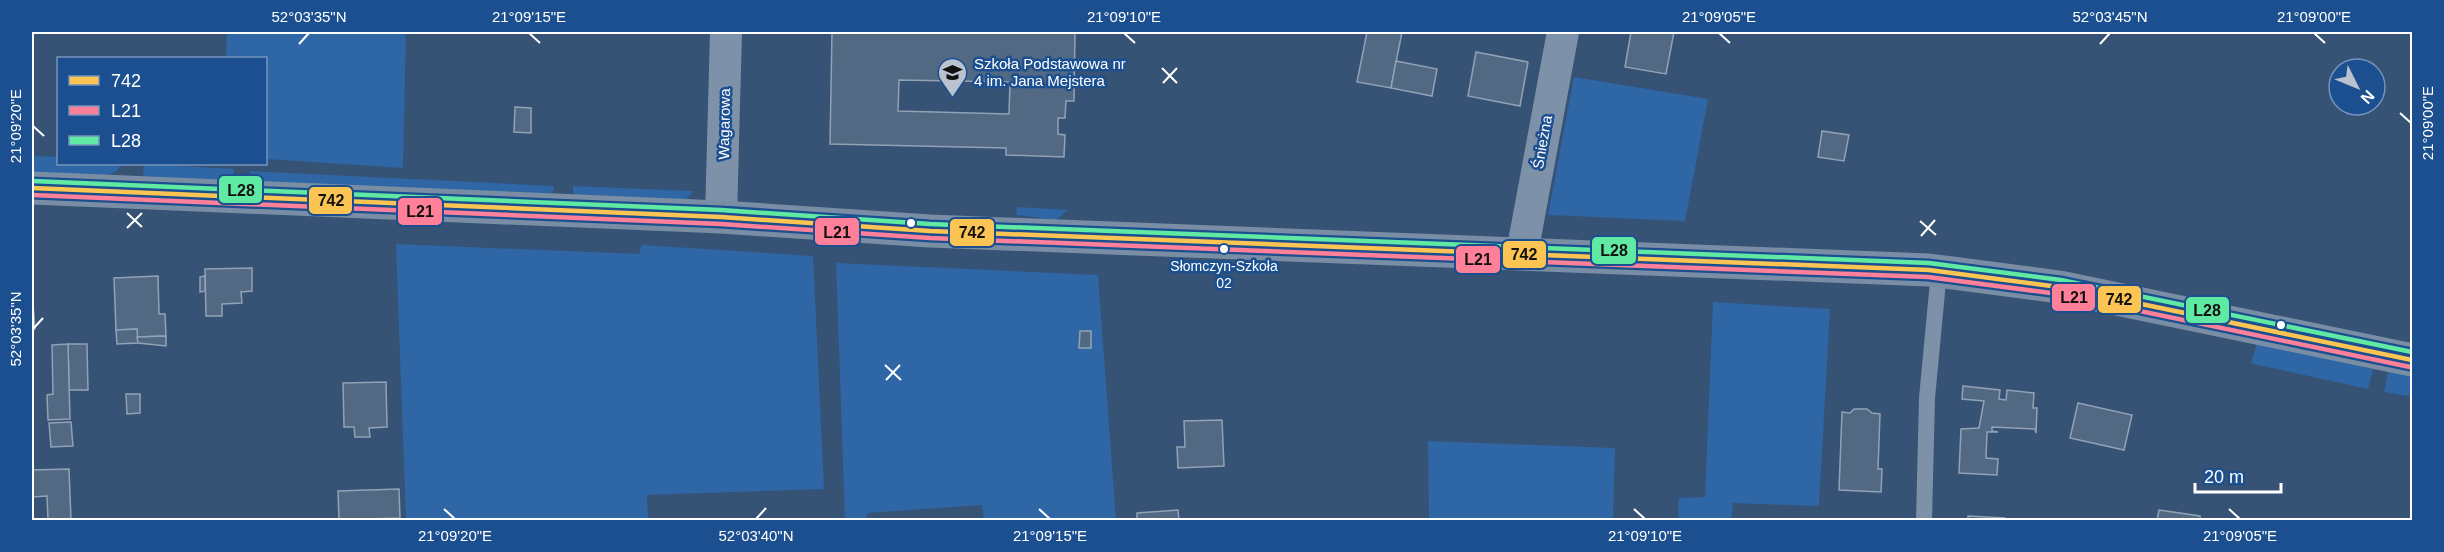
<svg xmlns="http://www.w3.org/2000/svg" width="2444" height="552" font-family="Helvetica,sans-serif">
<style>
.green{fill:#2f66a5}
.building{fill:#526984;stroke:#92a2b6;stroke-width:1.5;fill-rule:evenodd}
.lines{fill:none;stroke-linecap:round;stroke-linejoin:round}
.lane{stroke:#7d92a8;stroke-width:16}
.street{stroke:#7d92a8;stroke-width:32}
.secondary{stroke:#798da4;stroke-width:33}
.bus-1-casing{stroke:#1b4f8f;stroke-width:9}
.bus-2-casing{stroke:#1b4f8f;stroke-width:9}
.bus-3-casing{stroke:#1b4f8f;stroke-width:9}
.bus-1{stroke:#fcc553;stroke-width:4.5}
.bus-2{stroke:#ff8098;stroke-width:4.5}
.bus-3{stroke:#60e9a3;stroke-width:4.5}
.ticks{fill:none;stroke:#fff;stroke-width:2}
.bus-dot{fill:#fff;stroke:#1b4f8f;stroke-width:2}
.labels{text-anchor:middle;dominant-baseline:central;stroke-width:5;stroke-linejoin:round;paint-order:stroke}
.bus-label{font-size:14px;fill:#fff;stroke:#1b4f8f}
.poi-label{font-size:15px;fill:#fff;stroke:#1b4f8f;text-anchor:start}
.street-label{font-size:15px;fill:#fff;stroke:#1b4f8f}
.line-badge{stroke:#1b4f8f;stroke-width:2}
.pale-badge-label{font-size:16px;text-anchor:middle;font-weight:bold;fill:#111}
.neatline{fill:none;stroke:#fff;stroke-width:2}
.ticks-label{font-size:15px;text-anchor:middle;fill:#fff}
</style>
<rect width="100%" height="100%" fill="#365274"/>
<g class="green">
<path d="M227 32H406L403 168 266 159V58H226Z"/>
<path d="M1574 77 1708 99 1685 221 1548 215Z"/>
<path d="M32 156 58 157V164H121L117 171 106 176 32 173Z"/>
<path d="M144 164 234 169 233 181 143 177Z"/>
<path d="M250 171 553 186 554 190 548 196 253 185Z"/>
<path d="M573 186 693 191 685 202 579 198 573 193Z"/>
<path d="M1017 207 1068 210 1056 220 1016 215Z"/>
<path d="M396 244 639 254 642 245 813 256 824 489 647 495 648 520H406Z"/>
<path d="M836 263 1098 275 1116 520H984L982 505 867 513V520H845Z"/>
<path d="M1713 302 1830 309 1819 506 1733 503 1731 520H1678L1679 498 1705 497Z"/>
<path d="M2257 343 2373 369 2368 389 2254 364 2251 362Z"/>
<path d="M2388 372 2412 376 2409 396 2384 392Z"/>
<path d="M1428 441 1615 448 1613 520H1429Z"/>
</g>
<g class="building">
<path d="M832 32H1075L1074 101H1066L1065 118H1058V134L1065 135 1064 157 1006 155V148L830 144ZM899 80 1010 82 1009 114 898 111Z"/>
<path d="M1367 32H1402L1391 88 1357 82Z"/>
<path d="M1631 32H1674L1666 74 1625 67Z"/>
<path d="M1476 52 1528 62 1520 106 1468 96Z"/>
<path d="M1396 61 1437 69 1432 96 1391 88Z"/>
<path d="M515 107 531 108V133L514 132Z"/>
<path d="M1822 131 1849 135 1844 161 1818 157Z"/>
<path d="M252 268V291L241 292 242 303 222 304V316H206L205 269Z"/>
<path d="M158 276 159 314H165L166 336 137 337V329L116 330 114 278Z"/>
<path d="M205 276V291L200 292V277Z"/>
<path d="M32 291 35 329H32Z"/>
<path d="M137 329 138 343 117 344 116 330Z"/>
<path d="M1080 331H1091V348H1079Z"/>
<path d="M166 336V346L138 343 137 337Z"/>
<path d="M68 344H87L88 390H69Z"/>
<path d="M68 344 70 419 48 420 47 395 53 394 52 345Z"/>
<path d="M386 382 387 427 369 428 370 437H355L354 427H344L343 383Z"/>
<path d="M1963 386 2000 390 1999 399 2006 400 2007 390 2034 393 2033 408H2037L2036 433 2035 429 1992 427V431L1998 432H1987L1986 458 1998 459 1997 475 1959 473 1961 429 1979 428 1984 401 1962 399Z"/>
<path d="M126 394H140V413L127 414Z"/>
<path d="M2078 403 2132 415 2124 450 2070 438Z"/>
<path d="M1854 409H1867L1872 413 1880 414 1878 469H1882L1881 492 1839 490 1842 412 1850 413Z"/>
<path d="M1222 420 1224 466 1178 468 1177 447H1185L1184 421Z"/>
<path d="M71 422 73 446 51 447 49 423Z"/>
<path d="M69 469 71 520H48L47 496 32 497V470Z"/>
<path d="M399 489 400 518 339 520 338 491Z"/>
<path d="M1178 510 1179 520H1137V513Z"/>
<path d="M2159 510 2200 516V519L2204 520H2157Z"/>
<path d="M1968 516 2005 518V520H1968Z"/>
</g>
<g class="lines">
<path class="lane" d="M1924 520 1927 398 1939 271"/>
<g class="street">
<path d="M721 217 726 32"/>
<path d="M1522 253 1563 32"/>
</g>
<path class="secondary" d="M32 188 721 217 930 231 1929 270 2059 287 2412 360"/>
<defs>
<path id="bus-1" d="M32 188 721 217 930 231 1929 270 2059 287 2412 360"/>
<path id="bus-2" d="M32 195 721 224 930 238 1928 277 2058 294 2410 367"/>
<path id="bus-3" d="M32 181 721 210 930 224 1929 263 2061 280 2412 352"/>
</defs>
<use href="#bus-1" class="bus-1-casing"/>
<use href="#bus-2" class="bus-2-casing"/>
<use href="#bus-3" class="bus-3-casing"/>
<use href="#bus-1" class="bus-1"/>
<use href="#bus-2" class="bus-2"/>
<use href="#bus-3" class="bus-3"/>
</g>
<path class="ticks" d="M529 33 540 43M1124 33 1135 43M1719 33 1730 43M2314 33 2325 43M299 44 309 33M2100 44 2110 33M1162 68 1177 83M1163 83 1177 68M2400 113 2411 123M33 126 44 136M127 213 142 227M1920 221 1936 235M127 228 142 213M1921 236 1935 220M33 329 43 318M885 365 901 380M886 380 900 365M444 509 455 519M1039 509 1050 519M1634 509 1645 519M2229 509 2240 519M756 519 766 508"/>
<defs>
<symbol id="school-pin" viewBox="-11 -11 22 30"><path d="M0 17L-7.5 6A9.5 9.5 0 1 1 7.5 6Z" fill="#b9c2ce" stroke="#1b4f8f"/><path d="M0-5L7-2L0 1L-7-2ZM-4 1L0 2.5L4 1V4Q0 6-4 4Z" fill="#111"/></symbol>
</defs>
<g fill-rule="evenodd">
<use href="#school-pin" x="936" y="56" width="33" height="45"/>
</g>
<g class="bus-dot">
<circle cx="911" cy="223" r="5"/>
<circle cx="1224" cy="249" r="5"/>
<circle cx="2281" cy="325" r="5"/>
</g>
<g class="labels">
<g class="bus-label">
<text x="1224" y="266">Słomczyn-Szkoła<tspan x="1224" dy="17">02</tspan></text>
</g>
<g class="poi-label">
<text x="974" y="63">Szkoła Podstawowa nr<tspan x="974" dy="17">4 im. Jana Mejstera</tspan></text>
</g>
<g class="street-label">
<text transform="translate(724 124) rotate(-89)">Wagarowa</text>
<text transform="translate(1542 142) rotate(-80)">Śnieżna</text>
</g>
</g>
<g class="line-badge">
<rect x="218" y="175" width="45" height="29" rx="6" fill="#60e9a3"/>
<rect x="308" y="186" width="45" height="29" rx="6" fill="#fcc553"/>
<rect x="397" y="197" width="46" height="29" rx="6" fill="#ff8098"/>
<rect x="814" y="217" width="46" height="29" rx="6" fill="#ff8098"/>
<rect x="949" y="218" width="46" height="29" rx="6" fill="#fcc553"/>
<rect x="1591" y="236" width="46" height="29" rx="6" fill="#60e9a3"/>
<rect x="1502" y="240" width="45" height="29" rx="6" fill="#fcc553"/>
<rect x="1455" y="245" width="46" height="29" rx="6" fill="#ff8098"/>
<rect x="2051" y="283" width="45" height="29" rx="6" fill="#ff8098"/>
<rect x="2097" y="285" width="45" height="29" rx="6" fill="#fcc553"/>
<rect x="2185" y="296" width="45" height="28" rx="6" fill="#60e9a3"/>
</g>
<g class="pale-badge-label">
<text x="241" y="196">L28</text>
<text x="331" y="206">742</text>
<text x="420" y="217">L21</text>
<text x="837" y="238">L21</text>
<text x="972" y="238">742</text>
<text x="1614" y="256">L28</text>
<text x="1524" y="260">742</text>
<text x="1478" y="265">L21</text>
<text x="2074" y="303">L21</text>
<text x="2119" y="305">742</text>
<text x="2207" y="316">L28</text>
</g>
<rect width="2444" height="552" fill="none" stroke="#1b4f8f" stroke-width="66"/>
<rect x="57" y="57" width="210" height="108" fill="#1b4f8f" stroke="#7695bc" stroke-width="1.5"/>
<rect x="69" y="76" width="30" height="9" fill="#fcc553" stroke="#7695bc" stroke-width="1.5"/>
<text x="111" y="87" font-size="18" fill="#ffffff">742</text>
<rect x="69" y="106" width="30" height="9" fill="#ff8098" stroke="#7695bc" stroke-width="1.5"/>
<text x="111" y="117" font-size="18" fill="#ffffff">L21</text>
<rect x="69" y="136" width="30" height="9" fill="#60e9a3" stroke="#7695bc" stroke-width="1.5"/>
<text x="111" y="147" font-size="18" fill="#ffffff">L28</text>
<g transform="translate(2357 87) rotate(133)"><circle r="28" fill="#1b4f8f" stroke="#7695bc" stroke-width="1.5"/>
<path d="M0-4.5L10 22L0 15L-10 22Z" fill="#b9c2ce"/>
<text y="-9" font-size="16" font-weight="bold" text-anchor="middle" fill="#ffffff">N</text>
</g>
<path d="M2195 483v9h86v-9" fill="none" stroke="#ffffff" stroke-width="3"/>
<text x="2204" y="483" font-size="18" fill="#ffffff" stroke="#1b4f8f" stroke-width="4.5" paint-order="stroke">20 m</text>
<rect x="33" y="33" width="2378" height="486" class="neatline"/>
<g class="ticks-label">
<text x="309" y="22">52°03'35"N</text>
<text x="529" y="22">21°09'15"E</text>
<text x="1124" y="22">21°09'10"E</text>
<text x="1719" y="22">21°09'05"E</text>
<text x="2110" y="22">52°03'45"N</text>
<text x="2314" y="22">21°09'00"E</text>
<text transform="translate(2428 123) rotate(-90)" y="5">21°09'00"E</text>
<text transform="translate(16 126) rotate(-90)" y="5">21°09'20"E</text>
<text transform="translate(16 329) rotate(-90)" y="5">52°03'35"N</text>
<text x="455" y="541">21°09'20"E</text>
<text x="756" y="541">52°03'40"N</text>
<text x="1050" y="541">21°09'15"E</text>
<text x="1645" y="541">21°09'10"E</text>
<text x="2240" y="541">21°09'05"E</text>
</g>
</svg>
